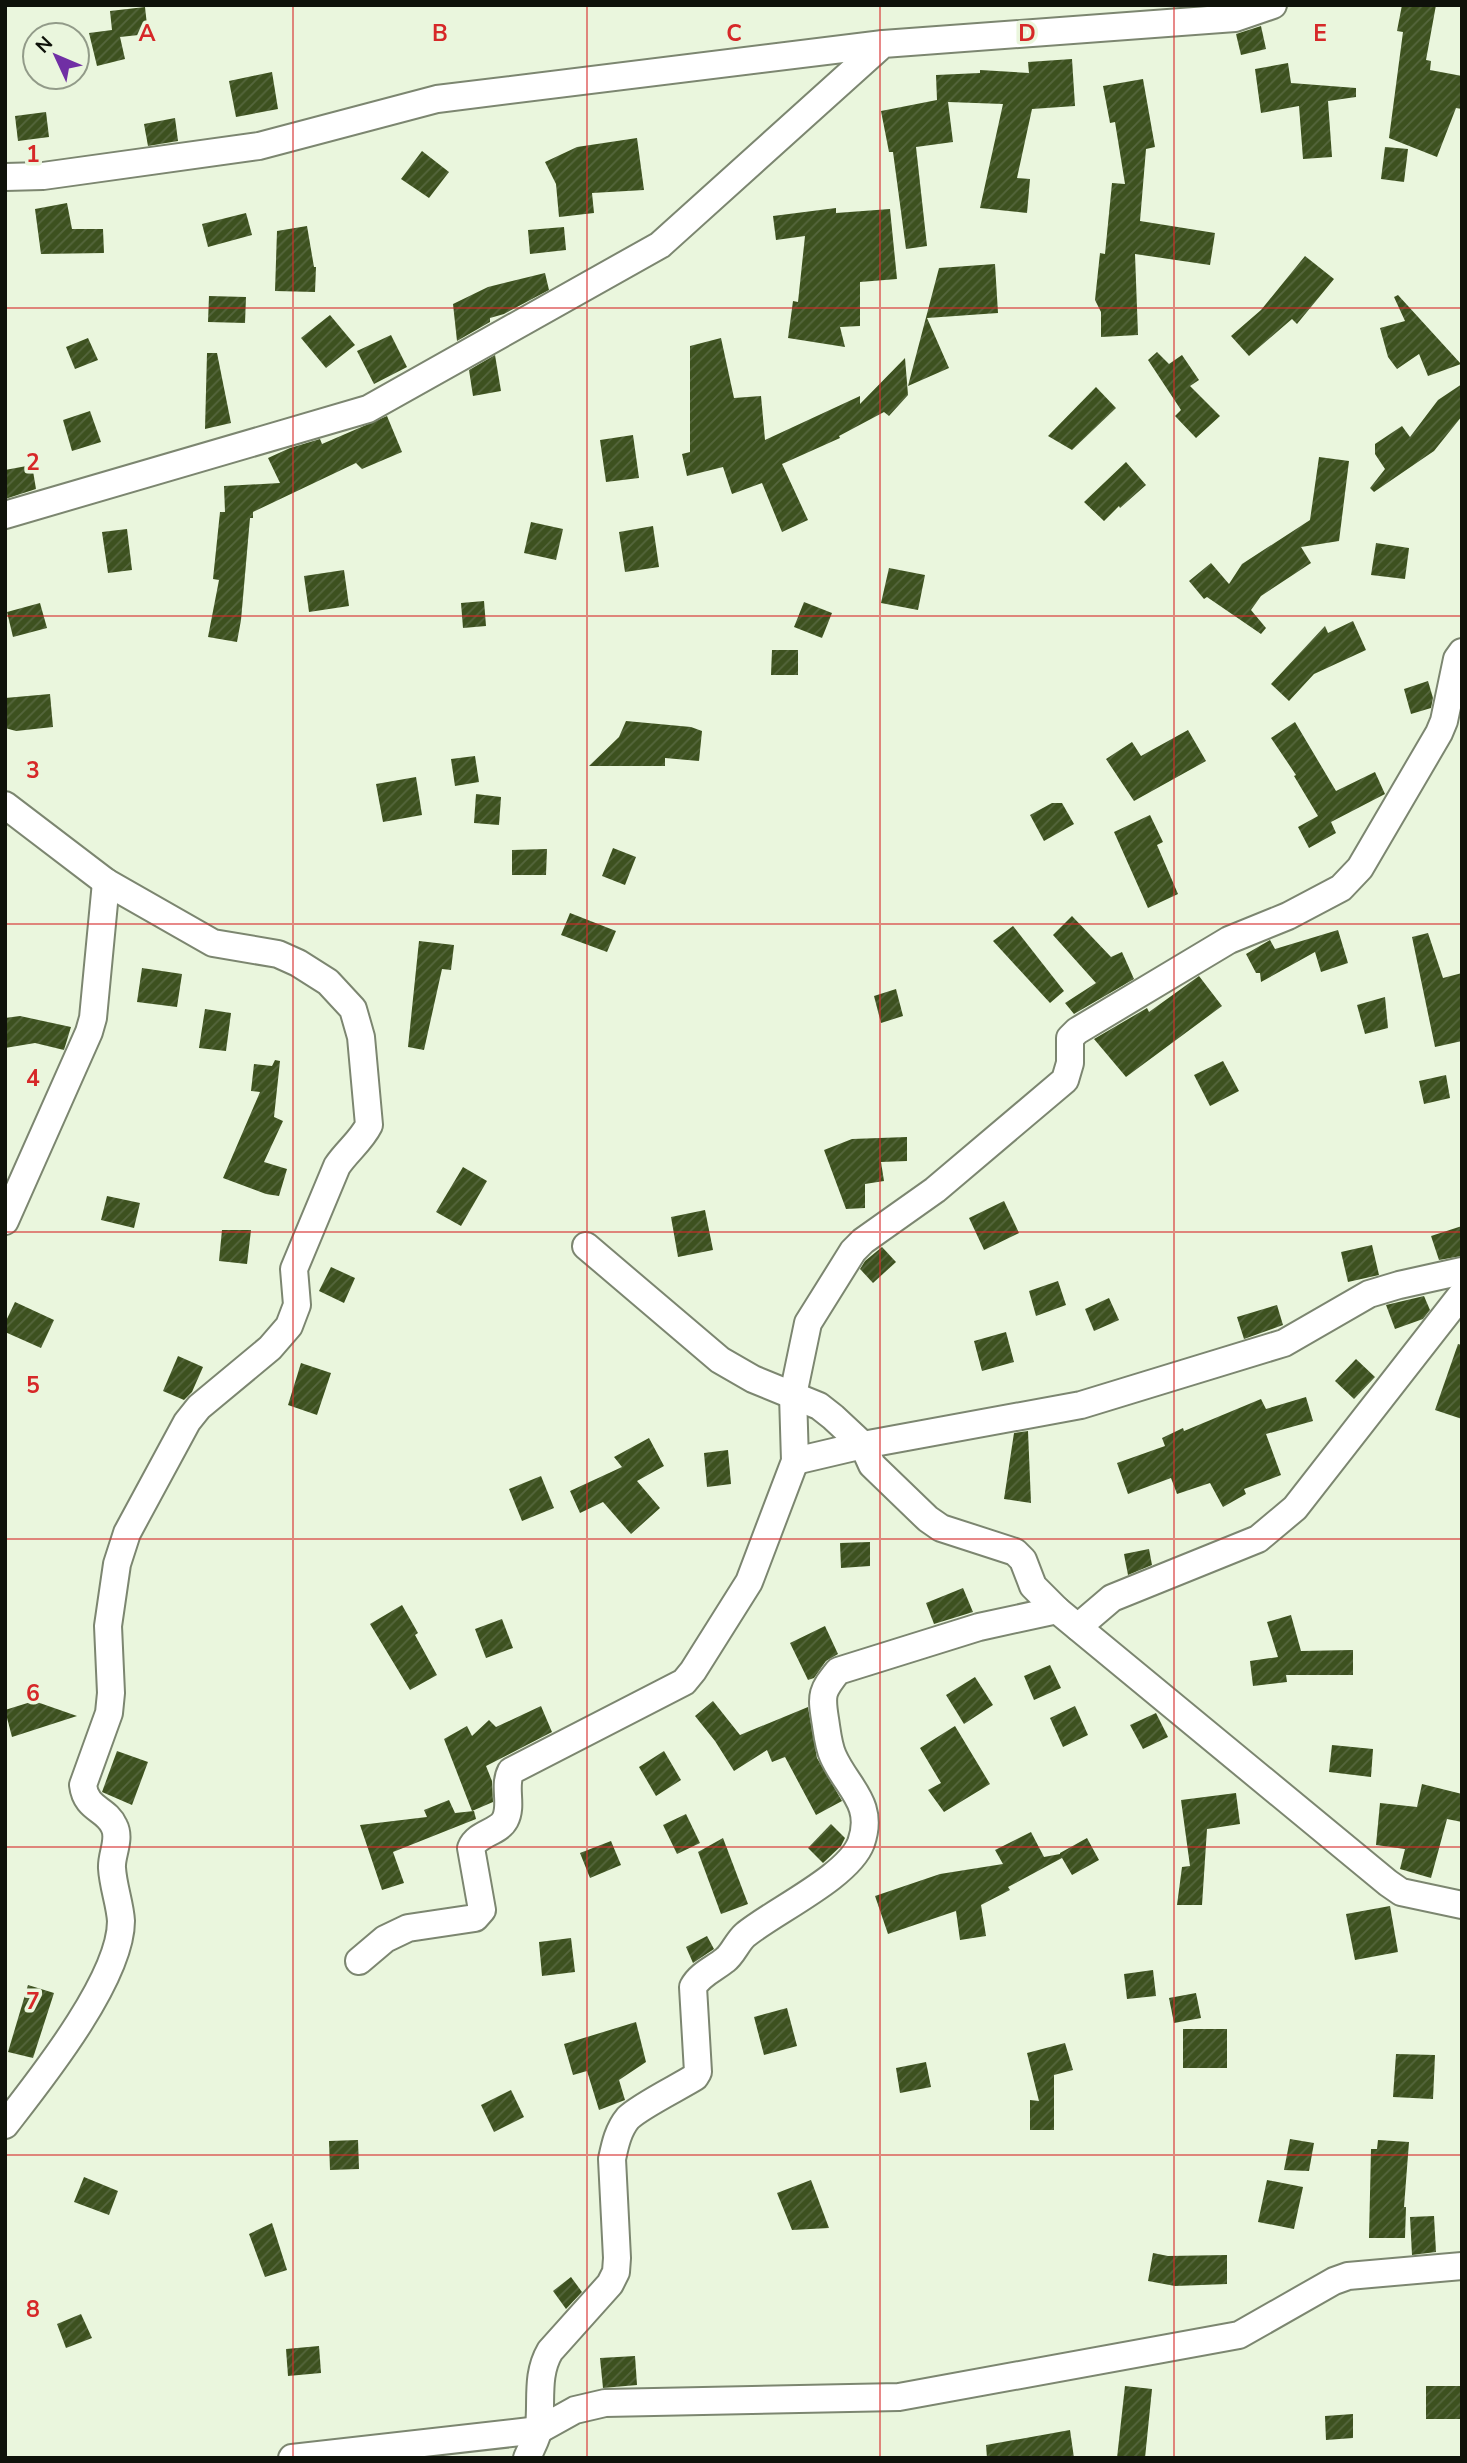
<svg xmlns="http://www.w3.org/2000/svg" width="1467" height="2463" font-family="'Nunito Sans',sans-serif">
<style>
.building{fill:url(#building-hatch)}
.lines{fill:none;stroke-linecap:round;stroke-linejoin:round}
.street-casing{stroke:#7c8670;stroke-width:30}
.street{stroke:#fff;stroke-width:26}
.grid{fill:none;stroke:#d62828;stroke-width:2;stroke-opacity:0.55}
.grid-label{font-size:23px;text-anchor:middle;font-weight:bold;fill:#d62828;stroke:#eaf6dd;stroke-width:7;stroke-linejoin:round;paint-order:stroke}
</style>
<defs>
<pattern id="building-hatch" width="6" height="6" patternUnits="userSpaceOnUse" patternTransform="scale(1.75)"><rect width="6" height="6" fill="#3d511f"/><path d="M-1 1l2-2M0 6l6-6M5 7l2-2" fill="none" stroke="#55663d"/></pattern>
</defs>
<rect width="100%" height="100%" fill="#eaf6dd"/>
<g class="building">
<path d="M1402 5H1436L1426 60 1431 61 1430 70 1462 76V109L1456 108 1437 157 1389 138 1403 32 1397 31Z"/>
<path d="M145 7 148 34 120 37 125 59 97 66 89 33 112 30 110 11Z"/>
<path d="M1261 26 1266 49 1241 55 1236 34Z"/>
<path d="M1072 59 1075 106 1032 109 1017 178 1030 179 1027 213 980 208 1003 104 948 102 953 142 916 147 927 246 906 249 893 152H889L881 111 937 100 936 75 980 73V70L1029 73 1028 62Z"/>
<path d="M1288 63 1291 83 1356 88V97L1328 101 1332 157 1303 159 1299 106 1261 113 1255 69Z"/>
<path d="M272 72 278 109 236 117 229 81Z"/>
<path d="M1143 79 1155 147 1146 149 1140 221 1215 233 1210 265 1135 254 1138 335 1101 337V312L1095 300 1100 253 1105 254 1112 183 1125 184 1115 122 1110 123 1103 86Z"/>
<path d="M46 112 49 137 18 141 15 116Z"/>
<path d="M175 118 178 141 148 146 144 124Z"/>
<path d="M637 138 644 190 592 193 594 213 559 217 556 184 545 162 577 147Z"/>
<path d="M1385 147 1408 149 1404 182 1381 179Z"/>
<path d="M422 151 449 172 429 198 401 179Z"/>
<path d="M67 203 72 229H103L104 253 41 254 35 209Z"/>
<path d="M836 208V213L890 209 897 279 860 282V326L840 327 845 347 788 338 793 301 798 302 805 236 776 240 773 216Z"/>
<path d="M246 213 252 235 208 247 202 224Z"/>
<path d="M307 226 314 267H316L315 292 275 291 277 231Z"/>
<path d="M564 227 566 250 530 254 528 230Z"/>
<path d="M1305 256 1334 279 1297 324 1292 319 1249 356 1231 336 1261 310Z"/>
<path d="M995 264 998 313 927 318 949 368 908 386 939 268Z"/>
<path d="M545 273 549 290 504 314 490 318V322L457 341 453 304 488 287Z"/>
<path d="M1398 295 1461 364 1428 376 1419 354 1397 369 1388 357 1380 328 1405 321 1394 297Z"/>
<path d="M209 296 246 297 245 323 208 322Z"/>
<path d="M330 315 355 345 326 368 301 338Z"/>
<path d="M391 335 407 367 374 384 357 351Z"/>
<path d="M88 338 98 360 75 369 66 347Z"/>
<path d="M721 338 734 398 761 396 765 440 860 396V404L905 358 908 395 889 416 884 412 839 436 840 438 782 464 808 520 782 532 762 483 732 494 723 467 687 476 682 454 690 452V346Z"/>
<path d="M1157 352 1169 364 1182 355 1199 380 1190 386 1220 416 1196 438 1175 416 1181 410 1148 360Z"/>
<path d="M207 353H217L231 423 205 429Z"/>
<path d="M495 355 501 391 473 396 469 370Z"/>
<path d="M1462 384V416L1434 451 1374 492 1370 488 1385 469 1375 454V444L1402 426 1410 437 1438 400Z"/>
<path d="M1096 387 1116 408 1072 450 1048 436Z"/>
<path d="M90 411 101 442 72 451 63 420Z"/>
<path d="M387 416 402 452 362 469 356 463 253 512V518H250L241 620 237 642 208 637 219 580 213 579 220 512H225L224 486 280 483 268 458 290 448 320 439 322 444Z"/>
<path d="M633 435 639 478 606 482 600 440Z"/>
<path d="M1319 457 1349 461 1339 541 1301 547 1311 563 1261 596 1251 610 1266 628 1261 634 1207 597 1204 599 1189 581 1211 563 1229 584 1242 564 1310 520Z"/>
<path d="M1126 462 1146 485 1120 508 1119 506 1104 521 1084 502Z"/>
<path d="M32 465 36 489 5 499V470Z"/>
<path d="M531 522 563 529 556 560 524 553Z"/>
<path d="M653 526 659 567 625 572 619 532Z"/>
<path d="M127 529 132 570 108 573 102 532Z"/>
<path d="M1376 543 1409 548 1405 579 1371 575Z"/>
<path d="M889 568 925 575 918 610 881 603Z"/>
<path d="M344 570 349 606 309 612 304 576Z"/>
<path d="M484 601 486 626 463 628 461 603Z"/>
<path d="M804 602 832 613 822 638 794 627Z"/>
<path d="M40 603 47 628 13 637 7 612Z"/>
<path d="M1353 621 1366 650 1314 674 1289 701 1271 684 1325 626 1328 633Z"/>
<path d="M772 650H798V675H771Z"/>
<path d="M1428 681 1433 698 1431 708 1411 714 1404 689Z"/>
<path d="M50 694 53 727 16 731 5 728V698Z"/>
<path d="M626 721 691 727 702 731 699 761 665 758V766H589L619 737Z"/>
<path d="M1295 722 1336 791 1375 772 1385 794 1331 822 1336 833 1309 848 1298 827 1318 816 1294 776 1296 775 1271 738Z"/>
<path d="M1188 730 1206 761 1134 801 1106 759 1132 742 1141 756Z"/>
<path d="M475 756 479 782 455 786 451 759Z"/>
<path d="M416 777 422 815 383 822 376 784Z"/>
<path d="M476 794 501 797 499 825 474 823Z"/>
<path d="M1052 803H1062L1074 824 1044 841 1030 815Z"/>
<path d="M1150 815 1163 842 1157 845 1178 894 1148 908 1114 832Z"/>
<path d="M613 848 636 857 625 885 602 876Z"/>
<path d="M547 849 546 875H512V850Z"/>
<path d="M570 913 616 931 607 952 561 935Z"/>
<path d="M1072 916 1111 957 1122 952 1134 979 1074 1014 1065 1003 1096 983 1053 935Z"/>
<path d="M1013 926 1064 991 1050 1003 993 941Z"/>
<path d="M1338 930 1348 963 1321 972 1315 952 1261 982 1260 973H1256L1246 954 1270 940 1275 949Z"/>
<path d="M1428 933 1443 978 1462 973V1041L1435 1047 1412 937Z"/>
<path d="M419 941 454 945 451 970 442 969 424 1050 408 1047Z"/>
<path d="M142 968 182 974 177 1007 137 1002Z"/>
<path d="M1199 976 1222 1006 1126 1077 1094 1039 1147 1008 1149 1012Z"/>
<path d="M896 989 903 1016 881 1023 874 996Z"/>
<path d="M1385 997 1388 1028 1365 1034 1357 1005Z"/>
<path d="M205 1009 231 1013 226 1051 199 1048Z"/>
<path d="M20 1016 71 1027 64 1050 35 1043 5 1048V1018Z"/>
<path d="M275 1060 280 1061 274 1117 283 1121 264 1162 287 1169 279 1196 266 1194 223 1178 260 1092 251 1091 254 1064 272 1066Z"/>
<path d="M1223 1061 1239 1091 1210 1106 1194 1075Z"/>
<path d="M1446 1075 1450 1098 1424 1104 1419 1081Z"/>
<path d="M907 1137V1161L881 1162 884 1181 865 1184V1208L846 1209 824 1150 852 1139Z"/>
<path d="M463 1167 487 1181 461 1226 436 1212Z"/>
<path d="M107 1196 140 1203 134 1228 101 1220Z"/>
<path d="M1004 1201 1019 1233 984 1250 969 1218Z"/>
<path d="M705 1210 713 1250 678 1257 671 1217Z"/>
<path d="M1462 1226V1256L1439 1260 1431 1236Z"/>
<path d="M222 1230H251L247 1264 219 1261Z"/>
<path d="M1372 1245 1379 1275 1348 1282 1341 1252Z"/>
<path d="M882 1247 896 1262 873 1283 860 1269 865 1261Z"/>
<path d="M331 1267 355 1278 344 1303 319 1291Z"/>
<path d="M1058 1281 1066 1305 1036 1316 1029 1291Z"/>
<path d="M1424 1296 1430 1310 1423 1319 1395 1329 1386 1305Z"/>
<path d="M1109 1298 1119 1320 1094 1331 1085 1309Z"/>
<path d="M15 1302 54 1320 41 1348 5 1332V1323Z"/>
<path d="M1277 1305 1283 1325 1244 1339 1237 1317Z"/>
<path d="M1006 1332 1014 1362 982 1371 974 1341Z"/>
<path d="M1458 1344 1462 1345V1419L1435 1410Z"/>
<path d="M178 1356 203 1367 192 1392 184 1400 163 1391Z"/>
<path d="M1356 1359 1375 1377 1354 1399 1335 1381Z"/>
<path d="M301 1363 331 1373 317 1415 288 1405Z"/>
<path d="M1306 1397 1313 1421 1266 1434 1281 1475 1244 1489 1246 1494 1223 1507 1210 1483 1177 1494 1171 1478 1128 1494 1117 1463 1165 1446 1162 1438 1183 1428 1184 1431 1261 1399 1266 1409Z"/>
<path d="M1028 1431 1031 1503 1004 1499 1014 1433Z"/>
<path d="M649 1438 664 1466 637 1481 660 1508 631 1534 603 1502 580 1513 570 1491 622 1467 614 1457Z"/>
<path d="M728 1450 731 1484 707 1487 704 1453Z"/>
<path d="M541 1476 554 1508 522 1521 509 1489Z"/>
<path d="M870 1542V1566L841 1568 840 1543Z"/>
<path d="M1149 1549 1152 1565 1128 1575 1124 1554Z"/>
<path d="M963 1588 973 1612 934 1624 926 1603Z"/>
<path d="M402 1605 418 1633 415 1635 437 1675 410 1690 370 1624Z"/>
<path d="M1291 1615 1301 1651 1353 1650V1675H1286L1287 1682 1253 1686 1250 1661 1278 1657 1267 1622Z"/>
<path d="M502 1619 513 1648 486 1658 475 1629Z"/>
<path d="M825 1626 838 1654 826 1661 814 1678 808 1680 790 1643Z"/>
<path d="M1050 1665 1061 1688 1034 1700 1024 1676Z"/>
<path d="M975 1677 993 1705 964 1724 946 1695Z"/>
<path d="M34 1701 77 1716 12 1737 5 1710Z"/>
<path d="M713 1701 740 1735 808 1707 817 1758 842 1801 816 1815 785 1757 772 1762 767 1750 734 1771 715 1741 695 1716Z"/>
<path d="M541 1706 552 1732 486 1766 492 1781 493 1802 472 1811 444 1739 467 1726 472 1736 489 1720 496 1727Z"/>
<path d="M1075 1706 1088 1735 1063 1747 1050 1718Z"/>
<path d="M1156 1713 1168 1737 1143 1749 1130 1725Z"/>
<path d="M955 1726 990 1784 944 1812 928 1790 941 1783 920 1748Z"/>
<path d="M1332 1745 1373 1749 1371 1777 1329 1772Z"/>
<path d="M117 1751 148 1762 132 1805 102 1792Z"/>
<path d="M664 1751 681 1780 656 1796 639 1767Z"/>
<path d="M1422 1784 1462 1794V1822L1447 1819 1431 1878 1400 1869 1405 1849 1376 1845 1380 1803 1417 1807Z"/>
<path d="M1236 1793 1240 1824 1207 1829 1202 1905H1177L1182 1867 1190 1866 1181 1800Z"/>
<path d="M449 1800 455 1813 474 1811 476 1819 393 1852 404 1883 382 1890 360 1825 427 1817 424 1810Z"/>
<path d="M686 1814 700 1843 677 1854 663 1825Z"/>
<path d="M831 1824 845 1838 841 1846 823 1863 808 1848Z"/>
<path d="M1031 1832 1044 1857 1060 1854V1853L1087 1838 1099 1860 1072 1875 1062 1858 1008 1887 1010 1890 981 1905 986 1936 960 1940 956 1911 888 1934 875 1896 940 1874 1003 1864 995 1850Z"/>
<path d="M723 1838 748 1904 721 1914 698 1852Z"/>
<path d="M611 1841 621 1865 590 1878 580 1853Z"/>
<path d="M1390 1906 1398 1952 1355 1960 1346 1914Z"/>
<path d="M707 1936 714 1949 693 1963 686 1947Z"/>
<path d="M571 1938 575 1972 542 1976 539 1942Z"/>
<path d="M1153 1970 1156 1996 1127 1999 1124 1974Z"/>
<path d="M28 1985 54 1993 33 2058 8 2052Z"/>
<path d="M1196 1993 1201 2018 1174 2023 1169 1998Z"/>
<path d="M787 2008 797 2046 764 2055 754 2017Z"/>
<path d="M636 2022 646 2062 619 2080 625 2100 599 2110 587 2071 573 2075 564 2044Z"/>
<rect x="1183" y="2029" width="44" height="39"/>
<path d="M1065 2043 1073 2070 1054 2075V2130H1030V2100L1039 2101 1027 2053Z"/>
<path d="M1396 2054 1435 2055 1433 2099 1393 2097Z"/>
<path d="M926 2062 931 2087 900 2093 896 2068Z"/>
<path d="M511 2090 524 2117 494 2132 481 2105Z"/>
<path d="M1290 2139 1314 2143 1309 2171 1284 2170Z"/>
<path d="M358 2140 359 2169 330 2170 329 2141Z"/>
<path d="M1378 2140 1409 2142 1404 2207H1406L1405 2238H1369L1371 2149H1377Z"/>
<path d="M84 2177 118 2191 109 2215 74 2202Z"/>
<path d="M811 2180 829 2228 792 2230 777 2193Z"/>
<path d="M1267 2180 1303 2187 1294 2229 1258 2222Z"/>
<path d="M1434 2216 1436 2252 1412 2255 1410 2217Z"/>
<path d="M272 2223 287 2270 265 2277 249 2234Z"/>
<path d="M1153 2253 1168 2256 1227 2255V2284L1175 2286 1148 2281Z"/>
<path d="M571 2277 582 2292 566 2309 553 2291Z"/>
<path d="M81 2314 92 2338 66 2348 57 2324Z"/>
<path d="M319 2346 321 2373 288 2376 286 2349Z"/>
<path d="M635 2356 637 2385 603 2388 600 2358Z"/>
<path d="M1125 2386 1152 2389 1145 2458H1117Z"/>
<path d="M1426 2386H1461L1462 2419H1426Z"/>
<path d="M1353 2414V2438L1326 2440 1325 2416Z"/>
<path d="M1070 2430 1074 2458H987L986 2445Z"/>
</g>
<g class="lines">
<defs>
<g id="street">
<path d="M5 177 43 176 259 146 437 99 883 44"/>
<path d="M5 515 368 409 660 245 883 44 1235 18 1273 5"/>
<path d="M5 805 106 882 213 943 278 954 298 963 328 982 353 1009 361 1037 369 1125C361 1141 347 1151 337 1166L294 1269 297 1305 289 1326 270 1348 199 1407 187 1422 127 1533 117 1564 108 1626 111 1693 109 1713 83 1785C86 1810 106 1808 114 1826 121 1839 111 1855 112 1868 113 1886 120 1904 121 1921 121 1979 40 2080 5 2125"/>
<path d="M5 1221 89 1032 93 1018 106 882"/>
<path d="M586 1246 720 1360 753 1379 819 1406 833 1417 863 1445 872 1465 928 1519 941 1528 1015 1552 1023 1560 1033 1586 1057 1610 1388 1883 1401 1892 1462 1905"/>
<path d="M795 1461 863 1445 1081 1405 1284 1343 1369 1294 1399 1285 1462 1271"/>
<path d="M1078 1627 1112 1598 1258 1539 1295 1508 1462 1294"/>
<path d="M359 1961 385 1939 408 1928 475 1918 482 1910 471 1848C477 1833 498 1833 505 1820 513 1805 503 1786 511 1771L684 1682 693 1671 749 1582 795 1461 793 1395 808 1323 853 1251 863 1241 935 1190 1065 1080 1070 1063V1038L1077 1031 1229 940 1288 916 1341 888 1360 868 1439 733 1444 721 1457 659 1462 652"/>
<path d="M292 2458 539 2430 575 2410 605 2403 899 2397 1239 2335 1334 2281 1348 2276 1462 2266"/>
<path d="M527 2458C531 2448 538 2437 539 2427 542 2400 536 2375 550 2351L610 2284 616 2272 617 2258 612 2159C615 2145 618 2130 628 2118 640 2106 679 2087 695 2077L698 2072 693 1987C700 1974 714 1969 725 1960 733 1954 737 1942 745 1935 774 1911 848 1877 861 1843 875 1803 847 1788 833 1756 828 1745 827 1731 825 1719 821 1694 822 1691 838 1671L979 1627 1057 1610"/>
</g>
</defs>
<use href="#street" class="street-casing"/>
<use href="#street" class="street"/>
</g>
<path class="grid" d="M293 5V2458M587 5V2458M880 5V2458M1174 5V2458M5 308H1462M5 616H1462M5 924H1462M5 1232H1462M5 1539H1462M5 1847H1462M5 2155H1462"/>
<g class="grid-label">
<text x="147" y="41">A</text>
<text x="440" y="41">B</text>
<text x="734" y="41">C</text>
<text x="1027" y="41">D</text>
<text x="1320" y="41">E</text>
<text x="33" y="162">1</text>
<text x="33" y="470">2</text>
<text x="33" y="778">3</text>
<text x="33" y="1086">4</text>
<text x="33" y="1393">5</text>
<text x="33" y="1701">6</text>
<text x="33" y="2009">7</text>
<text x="33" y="2317">8</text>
</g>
<rect width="1467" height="2463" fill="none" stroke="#0f120a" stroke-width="14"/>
<g transform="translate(56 56) rotate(314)"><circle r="33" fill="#eaf6dd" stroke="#929b89" stroke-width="2"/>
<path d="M0-5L12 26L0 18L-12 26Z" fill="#702fa4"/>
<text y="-10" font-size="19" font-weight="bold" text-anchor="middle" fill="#0f120a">N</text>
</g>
</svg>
